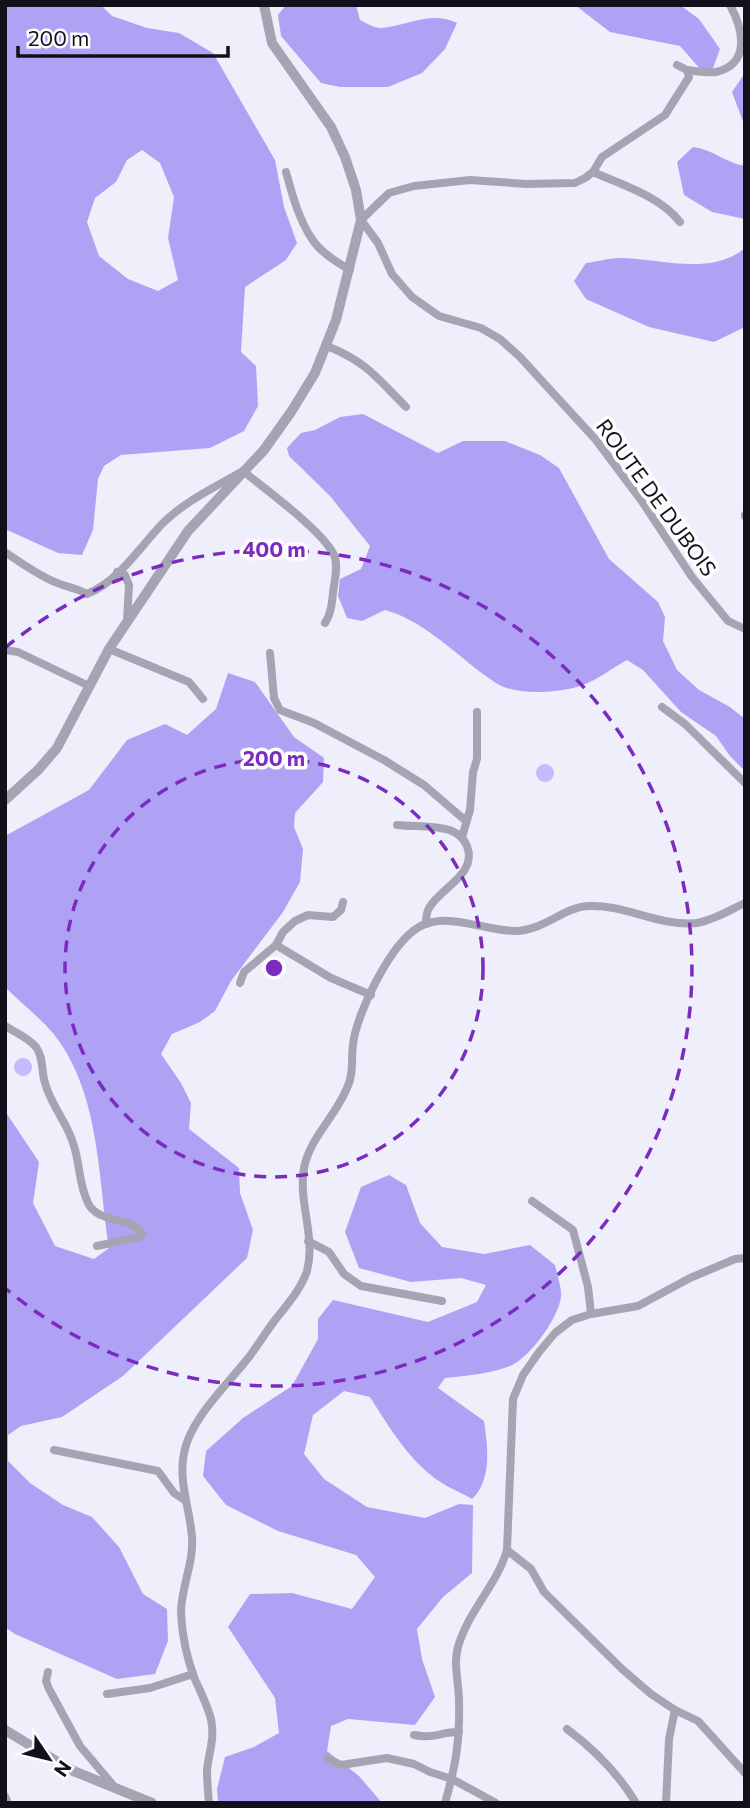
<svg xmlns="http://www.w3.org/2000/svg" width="750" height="1808" font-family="Commissioner,sans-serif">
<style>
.forest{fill:#afa2f4;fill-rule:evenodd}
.water{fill:#c4bbfd}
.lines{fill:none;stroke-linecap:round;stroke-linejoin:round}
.minor{stroke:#a5a4b2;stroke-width:8}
.tertiary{stroke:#a5a4b2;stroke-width:10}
.ring{fill:none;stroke:#7b2cbf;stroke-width:3.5;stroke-dasharray:12 9}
.labels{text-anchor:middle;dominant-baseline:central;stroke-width:7;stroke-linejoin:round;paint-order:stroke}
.street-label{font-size:21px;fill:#12111b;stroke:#fdfdfd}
.centre{fill:#7b2cbf;stroke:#fdfdfd;stroke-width:3.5}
.ring-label{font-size:21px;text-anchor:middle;font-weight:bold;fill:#7b2cbf;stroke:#fdfdfd;stroke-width:7;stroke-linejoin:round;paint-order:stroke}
</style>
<rect width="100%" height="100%" fill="#efeefb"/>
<g class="forest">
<path d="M5 5H101L112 16 147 28 179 33 213 53 275 160 284 207 297 243 286 260 245 287 241 352 256 366 258 406 244 431 210 448 121 455 104 466 98 479 93 530 82 555 58 553 5 529ZM142 150 160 163 174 197 168 238 178 280 158 291 128 279 99 256 87 222 95 198 116 182 127 160Z"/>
<path d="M286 5H356L360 20C366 23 374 28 381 28 406 26 433 10 457 23L445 49 422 73 388 87H340L321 83 281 36 278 15Z"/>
<path d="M575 5H680L699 19 720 49 713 68 702 71 680 46 610 32Z"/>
<path d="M745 73V127L732 92Z"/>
<path d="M693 147C712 149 726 163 745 166V219L712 212 684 195 677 162Z"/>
<path d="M745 248V327L714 342 649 327 586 299 574 281 586 263C597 262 608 258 619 258 660 258 710 277 745 248Z"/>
<path d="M363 414 438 453 463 441H505L540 455 559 468 609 559 658 602 665 617 663 641 677 670 699 690 730 707 745 719V771L730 756 716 736 681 712 643 670 627 660C612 668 596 681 580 686 558 693 516 696 496 683 459 659 428 622 385 610L362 621 347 618 338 596 340 579 361 569 370 546 330 496 289 456 287 448 301 433 315 430 340 417Z"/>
<path d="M228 673 255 682 294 737 324 758 323 782 295 813 294 827 303 849 300 882 283 912 231 981 215 1011 200 1022 172 1034 161 1054 181 1083 191 1103 189 1129 239 1168 240 1193 253 1230 247 1258 123 1376 62 1417 21 1426 8 1435V1461L30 1483 63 1505 92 1517 119 1547 143 1594 167 1609 168 1641 155 1674 117 1679 15 1634 5 1627V1111L39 1162 33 1203 55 1246 94 1259 109 1248C98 1177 100 1090 52 1032 38 1016 20 1002 5 987V836L89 790 127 740 165 724 187 735 216 709Z"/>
<path d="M389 1175 406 1185 420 1223 442 1247 484 1254 530 1245 555 1265C557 1275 562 1288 561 1297 558 1318 533 1353 514 1364 498 1373 463 1376 445 1378L438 1388 484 1421C488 1447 492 1480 472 1499 462 1493 451 1489 442 1483 411 1464 389 1427 370 1397L344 1391 313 1415 304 1454 324 1479 367 1507 425 1518 459 1504 473 1505 472 1573 443 1597 417 1629 422 1659 435 1697 415 1725 348 1719 331 1726 327 1751 359 1776 382 1803H218L217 1789 225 1757 254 1747 279 1733 275 1698 228 1627 250 1594 292 1593 352 1609 375 1577 356 1555 278 1531 226 1505 203 1476 206 1451 243 1418 292 1386 318 1339V1319L333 1300 428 1322 477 1302 486 1285 461 1278 411 1282 359 1268 345 1232 361 1187Z"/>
</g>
<g class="water">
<circle cx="545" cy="773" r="9"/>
<circle cx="23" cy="1067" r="9"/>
</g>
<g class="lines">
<g class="minor">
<path d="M677 65 687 70 689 77 665 115 602 157 593 172 585 178 575 183 526 184 470 180 414 186 389 193 361 220 378 243 392 274 412 297 439 316 481 328 500 339 520 357 596 440 641 500 692 577 728 621 745 629"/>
<path d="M687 70C696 71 707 73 716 72 750 64 744 31 730 5"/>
<path d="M286 172C292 194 299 220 312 239 321 253 337 262 350 270"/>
<path d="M593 172C622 185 660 196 680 222"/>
<path d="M327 346C367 362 377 378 406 407"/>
<path d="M745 515V516"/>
<path d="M5 552C21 563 38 575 55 582 67 588 73 586 87 594 118 582 139 548 162 524 185 501 215 487 243 471 265 489 323 531 334 555 339 566 334 582 333 593 332 603 331 614 325 623"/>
<path d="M117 572 125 575 129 585 127 620"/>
<path d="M109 649 189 682 203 699"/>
<path d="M5 650 18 652 89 686"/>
<path d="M270 653 274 698 280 710 314 723 384 760 424 785 466 821"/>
<path d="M662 707 685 724 745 783"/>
<path d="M397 825C414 827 436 825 452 831 459 834 464 839 467 846 478 874 440 888 429 908 426 913 426 918 426 924"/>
<path d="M462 837 470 810 473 772 477 759V712"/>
<path d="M276 945 331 978 371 995"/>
<path d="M240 983 244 972 276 945 283 932 295 921 308 915 333 917 341 910 343 902"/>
<path d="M5 1026C15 1032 29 1038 36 1047 44 1058 41 1071 45 1083 51 1106 68 1123 74 1146 80 1165 79 1185 88 1203 98 1224 131 1216 142 1233L139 1237 97 1246"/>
<path d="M532 1201 573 1230 588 1287 591 1314"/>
<path d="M308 1241 329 1252 344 1274 361 1286 442 1301"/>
<path d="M54 1450 158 1471 174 1493 186 1501"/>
<path d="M507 1550 531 1569 544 1592 622 1669 651 1694 675 1710 698 1721 745 1773"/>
<path d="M48 1672 46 1681 49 1689 80 1746 113 1785"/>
<path d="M107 1694 150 1688 193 1674"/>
<path d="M567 1729C595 1750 618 1773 636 1803"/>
<path d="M414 1735C434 1739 440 1732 459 1732"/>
<path d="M327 1758 341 1765 387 1758 414 1764 430 1772 452 1779 496 1803"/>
<path d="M5 1796 8 1803"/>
<path d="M209 1803C208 1792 207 1781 207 1770 209 1750 215 1741 211 1719 207 1704 200 1691 194 1677 187 1658 182 1634 181 1613 181 1587 194 1563 192 1537 190 1509 178 1481 184 1453 190 1419 228 1384 249 1357 258 1345 266 1332 275 1320 287 1305 301 1289 307 1271 316 1237 298 1202 304 1168 310 1137 336 1116 347 1088 354 1074 351 1059 353 1044 357 1012 391 943 419 927 447 911 485 931 515 931 545 930 564 907 588 906 625 904 659 927 697 923 714 920 730 910 745 903"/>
<path d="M445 1803C456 1765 460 1740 459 1701 459 1683 453 1664 458 1647 468 1611 497 1585 507 1550L513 1399 523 1375 539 1352 555 1333 572 1320 591 1314 638 1306 690 1278 735 1259 745 1258"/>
<path d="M666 1803 669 1739 675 1710"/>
</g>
<g class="tertiary">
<path d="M5 800 38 770 57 748 109 649 188 531 264 450 291 412 315 373 336 320 361 220 356 190 345 157 331 127 272 43 264 5"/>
<path d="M5 1730 71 1770 152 1803"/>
</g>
</g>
<g class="ring">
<circle cx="274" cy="968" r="209"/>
<path d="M5 648A418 418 0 1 1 5 1288"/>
</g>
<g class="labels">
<g class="street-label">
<text transform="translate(657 497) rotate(54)">ROUTE DE DUBOIS</text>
</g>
</g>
<circle cx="274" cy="968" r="10" class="centre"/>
<g class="ring-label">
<text x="274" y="557">400 m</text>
<text x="274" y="766">200 m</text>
</g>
<rect width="750" height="1808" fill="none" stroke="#12111b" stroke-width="14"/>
<g transform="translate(49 1759) rotate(125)" stroke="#fdfdfd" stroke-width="5" paint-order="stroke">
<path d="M0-5L12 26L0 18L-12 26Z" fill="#12111b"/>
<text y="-10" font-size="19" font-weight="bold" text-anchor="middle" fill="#12111b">N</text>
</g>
<path d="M18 46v10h210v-10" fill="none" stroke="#12111b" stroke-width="3.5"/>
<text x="28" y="46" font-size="21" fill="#12111b" stroke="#fdfdfd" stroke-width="5" paint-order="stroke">200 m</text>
</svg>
